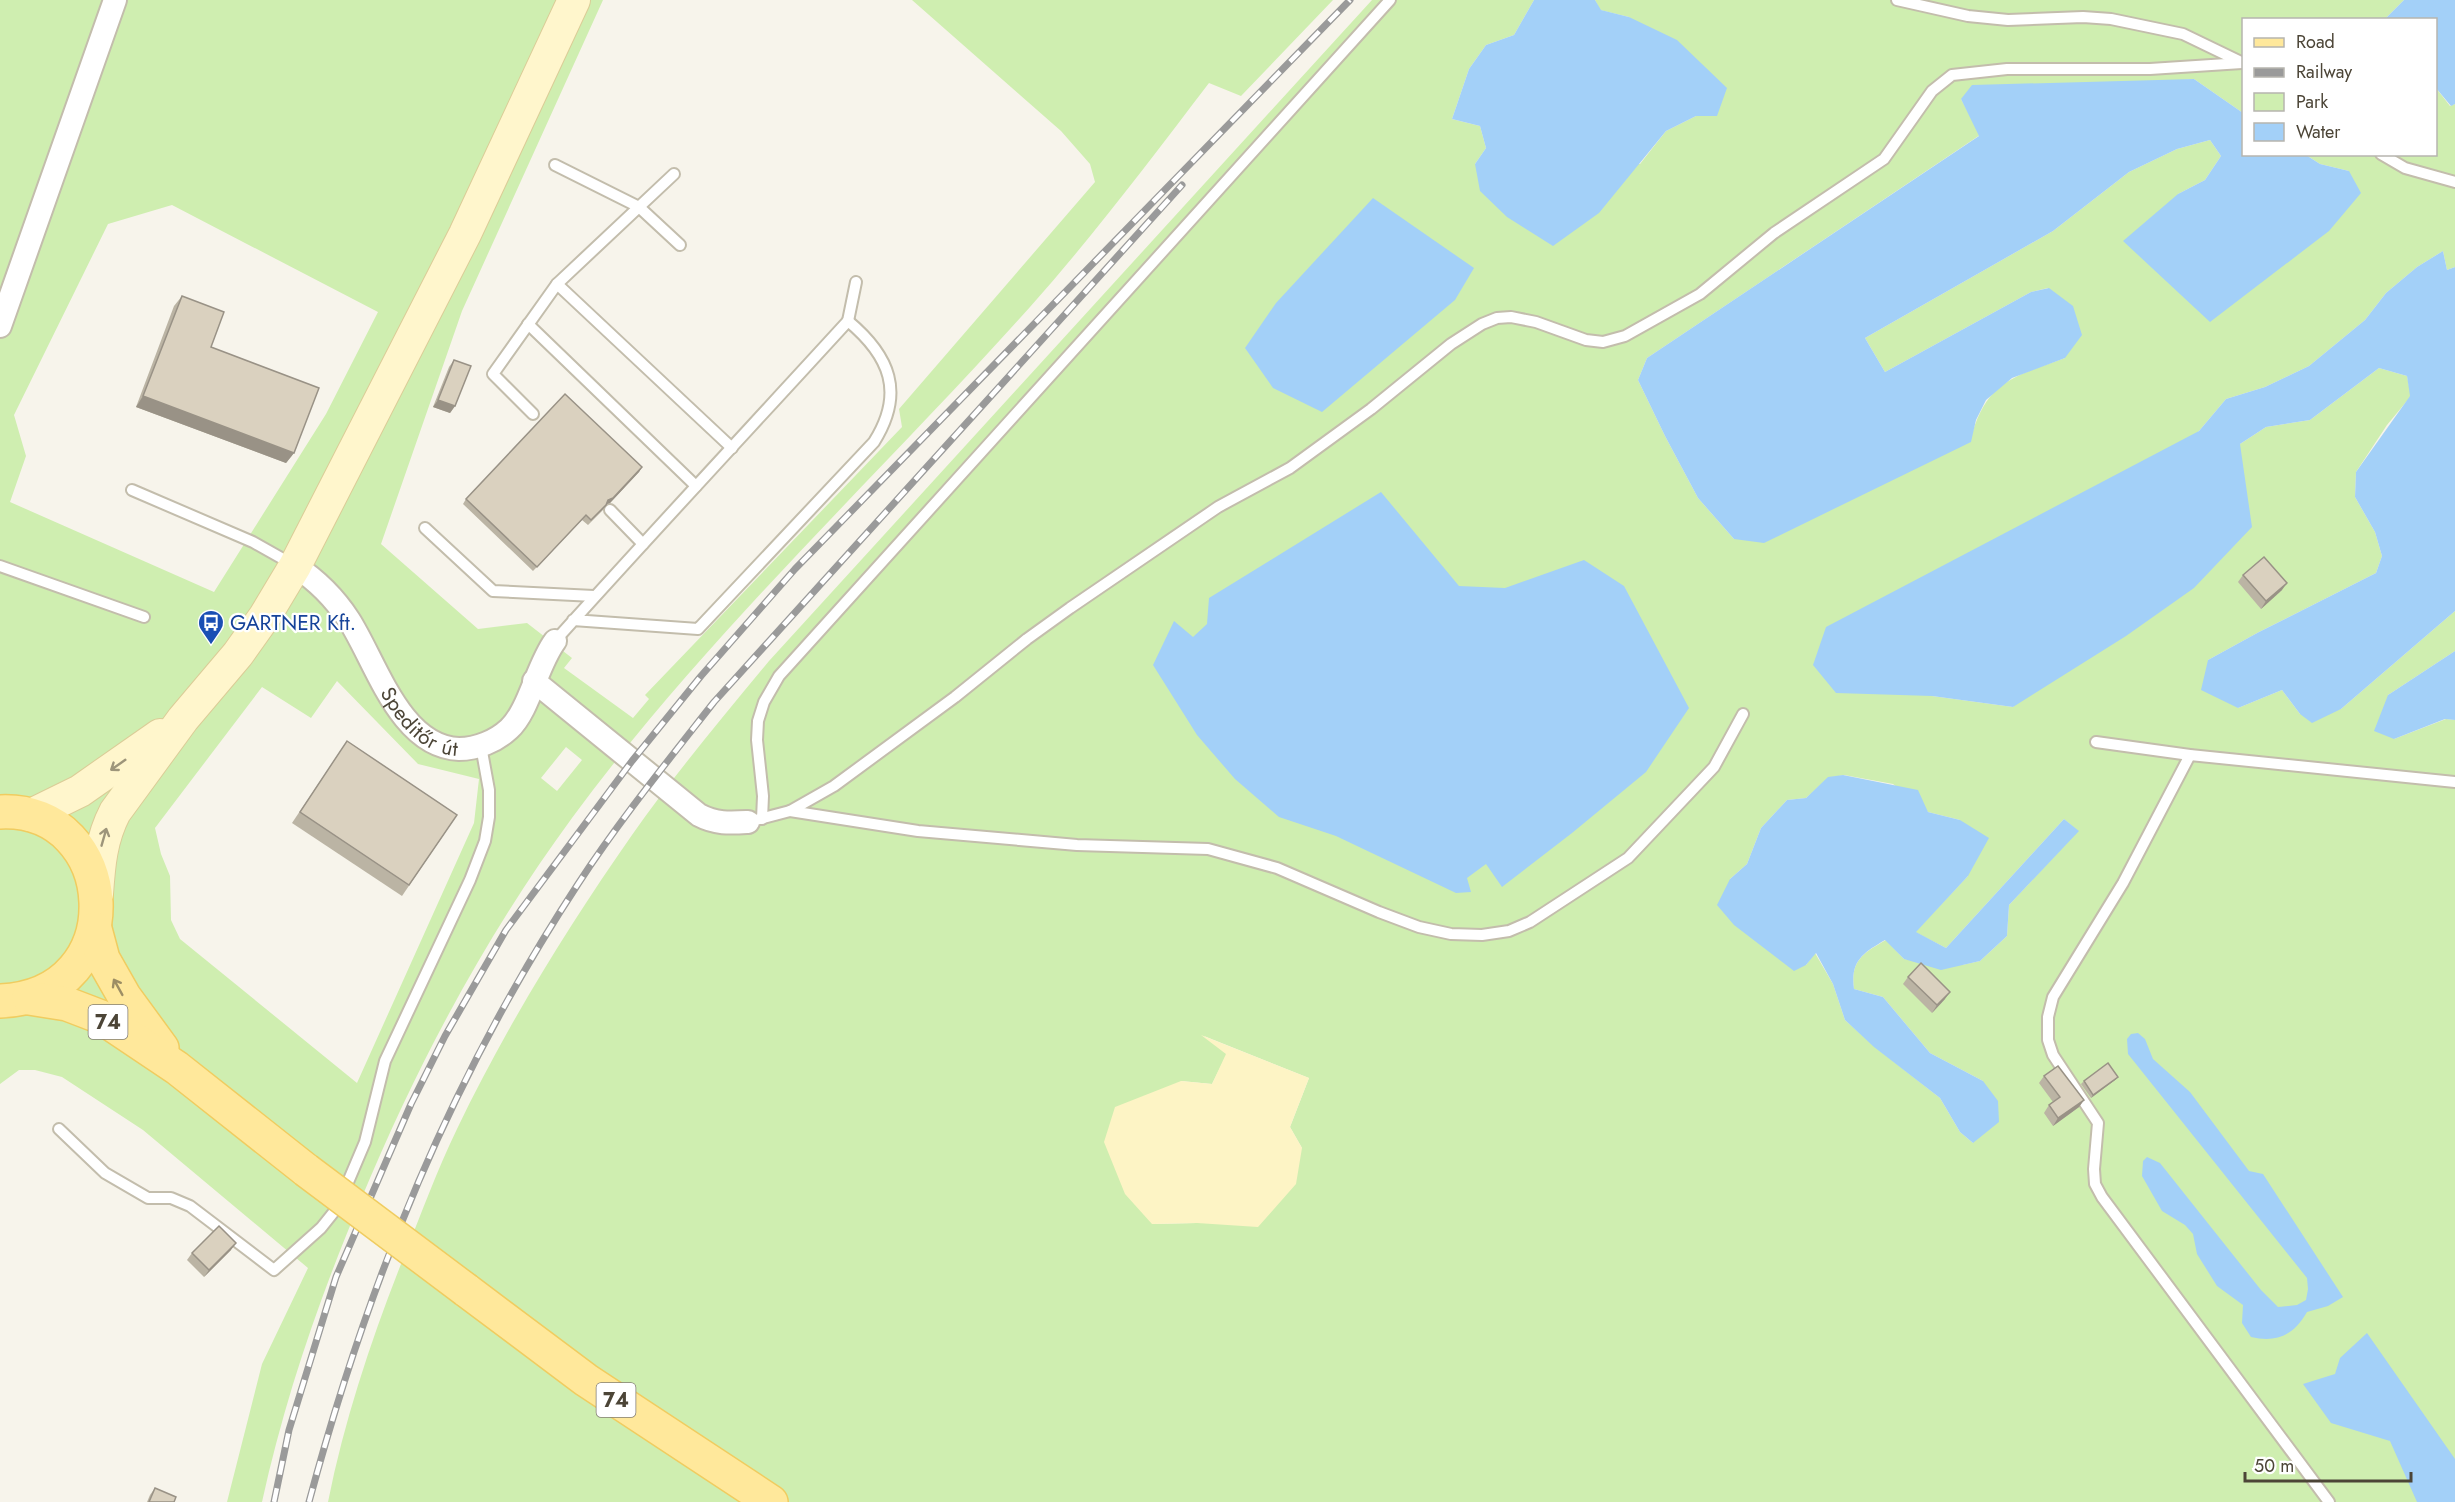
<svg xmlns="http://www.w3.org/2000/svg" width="2455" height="1502" font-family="Jost,sans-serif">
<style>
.green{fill:#cfeeb0;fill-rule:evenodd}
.sand{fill:#fdf4c5}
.water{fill:#a3d0f8}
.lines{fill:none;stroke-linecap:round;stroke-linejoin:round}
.lane-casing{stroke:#c3bdac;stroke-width:14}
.street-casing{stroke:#c3bdac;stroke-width:26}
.secondary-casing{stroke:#dbcc97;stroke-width:34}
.primary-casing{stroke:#f0cc60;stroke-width:36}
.lane{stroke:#fff;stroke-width:10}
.street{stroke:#fff;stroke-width:22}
.secondary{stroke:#fff6cc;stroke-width:32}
.primary{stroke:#ffe89b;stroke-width:33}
.rail-casing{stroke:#9a9a9a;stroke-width:7}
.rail{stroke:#fff;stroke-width:4.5;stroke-dasharray:14;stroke-linecap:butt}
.primary-bridge-casing{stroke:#f0cc60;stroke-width:36;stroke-linecap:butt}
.primary-bridge{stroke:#ffe89b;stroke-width:33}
.wall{fill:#bbb4a4}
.shaded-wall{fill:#999286}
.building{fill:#dad1bf;stroke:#999286;stroke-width:1.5}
.oneway{stroke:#9d957a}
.oneway2{stroke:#9d8e64}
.labels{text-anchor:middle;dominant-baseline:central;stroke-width:4.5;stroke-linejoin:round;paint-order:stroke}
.shield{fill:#fff;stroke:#827d73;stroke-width:1.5}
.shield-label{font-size:20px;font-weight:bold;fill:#4c4537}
.transit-label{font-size:21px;fill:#164399;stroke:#fff;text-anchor:start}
.street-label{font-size:21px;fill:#4c4537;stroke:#fff}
</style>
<rect width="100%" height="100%" fill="#f7f4eb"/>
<g class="green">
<path d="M0 0H603L462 311 381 544 478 629 527 623 572 658 564 668 633 718 649 699 645 695 902 427 899 409 1095 182 1090 164 1061 131 912 0H1333L1241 96 1209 83C1151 159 1094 235 1030 307 878 477 708 633 572 818 486 935 418 1063 362 1197 320 1296 285 1397 262 1502H227L262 1364 308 1268 143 1130 62 1077 35 1070H19L0 1084ZM172 205 378 312 326 414 214 592 10 502 26 456 14 415 108 224ZM337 681 418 764 479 779 474 823 357 1083 180 939 171 920 170 876 161 854 155 828 262 687 311 718ZM566 747 582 760 557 791 541 778Z"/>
<path d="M1372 0H1534L1514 35 1486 45 1469 69 1452 119 1480 126 1486 148 1475 164H1640L1666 131 1696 116 1629 17 1600 10 1595 0H2404L2385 19 2244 20 2243 113 2194 79 1961 99 1980 135 1647 358 1638 380 1665 436 1698 498 1734 539 1970 442C1985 382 2012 377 2065 358L2048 288 2031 292 1885 372 1865 338 2053 231 2129 172 2177 149 2210 140 2221 156 2205 180 2178 194 2349 171 2320 164 2306 155 2436 154V88L2450 106 2455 104V267L2447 270 2443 251 2417 267 2386 293 2365 320 2309 366 2265 387 2226 399 2199 431 1932 696 2013 707 2240 444 2266 427 2310 420 2379 368 2407 376 2411 396 2387 425 2356 472 2355 497 2375 532 2382 556 2376 573 2259 632 2208 660 2238 708 2282 690 2300 714 2341 709 2455 611V651L2388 695 2394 739 2446 719 2455 720V1502H328C345 1417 373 1334 405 1254 422 1212 437 1170 457 1129 506 1027 567 928 632 835 674 775 722 718 769 661ZM1473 268 1454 300 1401 343ZM1844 775 1893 784 1928 812 1960 820 1968 876 1915 932 1946 948 2064 819 2078 831 2009 905 2007 936 1980 961 1962 965 1904 959 1886 940C1863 953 1850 961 1854 989L1883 997 1930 1053 1983 1081 1973 1143 1960 1132 1940 1098 1875 1047 1845 1020 1833 984 1815 953 1806 965 1730 879 1747 864 1761 828 1787 800 1806 798 1828 778ZM1204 1036 1309 1078 1290 1127 1302 1148 1197 1223 1152 1224 1181 1081 1212 1084 1227 1054Z"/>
</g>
<path class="sand" d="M1201 1035 1309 1078 1290 1127 1302 1148 1296 1184 1258 1227 1197 1223 1152 1224 1125 1194 1104 1142 1115 1107 1181 1081 1212 1084 1226 1054Z"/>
<g class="water">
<path d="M1534 0H1595L1601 10 1629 17 1677 40 1727 88 1717 116H1696L1666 131 1599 213 1553 246 1507 217 1480 191 1475 164 1486 148 1480 126 1452 119 1469 69 1486 45 1514 35Z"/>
<path d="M2404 0H2455V104L2451 106 2436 88V20L2385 19Z"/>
<path d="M2194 79 2243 113 2244 154 2306 155 2320 164 2349 171 2361 193 2329 231 2210 322 2123 241 2178 194 2205 180 2221 156 2210 140 2177 149 2129 172 2053 231 1865 338 1885 372 2031 292 2049 288 2073 306 2082 335 2065 358 2012 378 1986 400 1976 420 1971 442 1764 543 1734 539 1698 498 1665 436 1638 380 1647 358 1979 136 1961 99 1972 85Z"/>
<path d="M1373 198 1474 268 1455 300 1322 412 1273 388 1245 348 1276 303Z"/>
<path d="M2443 251 2447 270 2455 267V611L2341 709 2312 723 2300 714 2282 690 2238 708 2201 690 2208 660 2259 632 2376 573 2382 556 2375 532 2355 497 2356 472 2410 396 2407 376 2379 368 2310 420 2266 427 2240 444 2252 527 2194 588 2126 636 2013 707 1932 696 1836 693 1813 665 1826 627 2199 431 2226 399 2265 387 2309 366 2365 320 2386 293 2417 267Z"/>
<path d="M1381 492 1459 586 1505 588 1584 560 1624 586 1689 708 1646 772 1572 833 1502 887 1486 864 1467 878 1471 892 1456 893 1336 836 1279 817 1235 779 1197 735 1153 665 1174 621 1193 637 1207 624 1209 598Z"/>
<path d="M2455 651V720L2445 719 2394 739 2374 731 2388 695Z"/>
<path d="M1843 775 1918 790 1928 812 1960 820 1989 838 1968 876 1916 932 1946 948 2064 819 2079 831 2009 905 2007 936 1980 961 1941 970 1904 959 1885 940C1863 953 1850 961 1854 989L1883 997 1930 1053 1983 1081 1998 1101 1999 1122 1973 1143 1960 1132 1940 1098 1874 1047 1845 1020 1833 984 1816 953 1806 965 1794 971 1734 925 1717 905 1730 879 1747 864 1761 828 1787 800 1806 798 1828 777Z"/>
<path d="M2138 1033 2145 1039 2153 1059 2190 1092 2249 1171 2263 1174 2343 1297 2328 1306 2307 1312C2294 1335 2277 1343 2251 1337L2242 1323 2243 1305 2217 1286 2197 1254 2193 1234 2185 1225 2162 1211 2142 1176 2143 1161 2147 1157 2160 1163 2261 1290 2278 1307 2297 1305 2306 1300 2308 1289 2307 1278 2128 1054 2127 1039 2131 1034Z"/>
<path d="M2367 1333 2455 1459V1502H2417L2390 1441 2331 1423 2303 1384 2335 1374 2340 1358Z"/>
</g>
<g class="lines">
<defs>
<g id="lane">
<path d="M1897 0 1968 16 2008 20 2083 17 2111 19 2183 34 2241 62"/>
<path d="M2381 154 2405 168 2455 182"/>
<path d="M555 165 639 207 680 245"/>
<path d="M557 284 732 448"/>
<path d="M848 321 856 282"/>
<path d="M528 324 696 486"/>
<path d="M533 414 493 374 557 284 674 174"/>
<path d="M132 490 253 542 292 564"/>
<path d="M610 510 643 544"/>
<path d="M425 528 493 591 594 596"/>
<path d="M0 566 144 617"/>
<path d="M555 641C652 533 750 428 848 321 890 356 905 393 874 442L698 629 573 620"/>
<path d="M2096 742 2190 755 2455 782"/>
<path d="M2190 755 2123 883 2053 997 2048 1017V1040L2053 1055 2098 1123 2094 1169 2095 1184 2102 1197 2329 1502"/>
<path d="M790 811 918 831 1077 845 1208 849 1277 868 1379 912 1419 927 1451 934 1482 935 1509 931 1530 922 1628 858 1714 767 1743 714"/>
<path d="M762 819 763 796 757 740 758 721 764 702 779 676 1390 0"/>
<path d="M748 822 790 811 834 786 955 697 1027 639 1070 608 1218 507 1290 468 1371 409 1451 344 1482 324 1497 318 1511 317 1536 322 1586 340 1603 342 1625 336 1700 294 1774 233 1884 159 1932 91 1952 75 2007 69H2150L2242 63"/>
<path d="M59 1129 105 1173 148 1198H171L190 1206 274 1270 321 1228 337 1208 365 1142 385 1061 470 880 485 841 489 817V790L481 746"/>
</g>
<g id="street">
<path d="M0 326 115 0"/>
<path id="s1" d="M295 566C318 581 334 597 349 620 376 662 400 747 459 749 477 749 496 741 509 729 529 711 537 665 555 641"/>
<path d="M534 681 699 815C716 824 730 823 748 822"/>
</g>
<g id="secondary">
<path d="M31 815 80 791 160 735"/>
<path d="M97 894C99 865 101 839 115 812L183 719 238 654 265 616 295 566 465 234 574 0"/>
</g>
<g id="primary">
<path d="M0 812C121 806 135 996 0 1001"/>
<path d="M95 929 103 959 124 996 162 1048"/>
<path d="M29 998 67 1004 101 1017 177 1068 306 1170"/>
<path d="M466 1290 586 1380 771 1502"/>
</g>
</defs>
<use href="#lane" class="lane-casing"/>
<use href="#street" class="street-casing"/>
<use href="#secondary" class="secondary-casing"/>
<use href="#primary" class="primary-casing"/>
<use href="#lane" class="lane"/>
<use href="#street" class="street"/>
<use href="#secondary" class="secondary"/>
<use href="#primary" class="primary"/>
<defs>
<g id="rail">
<path d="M274 1502 289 1430 336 1277 411 1104 445 1036 506 930 632 761 701 676 795 569 1350 0"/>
<path d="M309 1502C369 1279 451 1078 578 884 619 821 667 762 714 702L1182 185"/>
</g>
</defs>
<use href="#rail" class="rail-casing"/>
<use href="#rail" class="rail"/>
<defs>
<path id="primary-bridge" d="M306 1170 466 1290"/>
</defs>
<use href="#primary-bridge" class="primary-bridge-casing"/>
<use href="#primary-bridge" class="primary-bridge"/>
</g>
<g class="wall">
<path d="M182 296 211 347 294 453 286 463 136 407 174 306Z"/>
<path d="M454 360 455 406 450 413 433 407 449 367Z"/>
<path d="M642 467 639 472 610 503 606 504 603 510 588 525 582 520 533 571 463 504 466 499Z"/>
<path d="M2243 575 2282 590 2261 609 2238 582Z"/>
<path d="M347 741 457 815 402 896 292 823Z"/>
<path d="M1908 977 1945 999 1932 1013 1903 984Z"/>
<path d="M2044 1076 2084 1100 2079 1107 2053 1126 2044 1113 2049 1105 2053 1102 2039 1083Z"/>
<path d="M2118 1077 2115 1080 2091 1098 2081 1084 2084 1081Z"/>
<path d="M231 1250 204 1277 187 1260 192 1253Z"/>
<path d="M155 1488 174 1502H147L150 1495Z"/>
</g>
<g class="shaded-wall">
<path d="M143 396 294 453 286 463 136 407Z"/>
<path d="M438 400 455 406 450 413 433 407Z"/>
<path d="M642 467 639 472 610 503 604 505 608 500Z"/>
<path d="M2287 583 2282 590 2261 609 2266 601Z"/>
<path d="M1950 992 1945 999 1932 1013 1937 1005Z"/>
<path d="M2118 1077 2115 1080 2091 1098 2093 1095Z"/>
<path d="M2084 1100 2079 1107 2053 1126 2058 1118Z"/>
<path d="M236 1243 231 1250 204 1277 209 1270Z"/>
</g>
<g class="building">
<path d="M182 296 224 312 211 347 319 388 294 453 143 396Z"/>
<path d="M454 360 471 366 455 406 438 400Z"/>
<path d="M565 394 642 467 613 498 608 500 606 505 591 520 586 515 537 567 466 499Z"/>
<path d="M2264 557 2287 583 2266 601 2243 575Z"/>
<path d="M347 741 457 815 409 885 300 812Z"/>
<path d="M1921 963 1950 992 1937 1005 1908 977Z"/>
<path d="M2108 1063 2118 1077 2093 1095 2084 1081Z"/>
<path d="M2058 1066 2084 1100 2058 1118 2049 1105 2060 1097 2044 1076Z"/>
<path d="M219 1226 236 1243 209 1270 192 1253Z"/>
<path d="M155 1488 176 1497 174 1502H149Z"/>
</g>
<defs><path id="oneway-shaft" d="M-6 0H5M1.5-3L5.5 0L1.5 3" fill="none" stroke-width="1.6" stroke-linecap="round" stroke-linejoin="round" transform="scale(1.5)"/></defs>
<g class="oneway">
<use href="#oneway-shaft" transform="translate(118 765) rotate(145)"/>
<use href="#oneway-shaft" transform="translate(104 837) rotate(-74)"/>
</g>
<use class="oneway2" href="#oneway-shaft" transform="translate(118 987) rotate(-119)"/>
<defs>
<symbol id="bus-pin" viewBox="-11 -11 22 30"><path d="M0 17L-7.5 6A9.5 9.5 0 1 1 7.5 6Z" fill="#1a4fb4" stroke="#fff"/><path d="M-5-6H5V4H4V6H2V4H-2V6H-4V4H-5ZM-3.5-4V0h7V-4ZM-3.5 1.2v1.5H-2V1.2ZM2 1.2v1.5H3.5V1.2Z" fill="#fff"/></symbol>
</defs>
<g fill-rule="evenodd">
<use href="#bus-pin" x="196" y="608" width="30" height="40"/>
</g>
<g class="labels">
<g class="shield">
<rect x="88.5" y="1005" width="39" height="34" rx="4.5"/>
<rect x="596.5" y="1383" width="39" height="34" rx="4.5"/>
</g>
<g class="shield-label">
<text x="108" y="1022">74</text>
<text x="616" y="1400">74</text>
</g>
<g class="transit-label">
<text x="230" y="623">GARTNER Kft.</text>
</g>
<g class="street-label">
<text stroke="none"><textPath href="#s1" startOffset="204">Speditőr út</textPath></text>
</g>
</g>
<rect x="2242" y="18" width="195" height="138" fill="#ffffff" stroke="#b7b5af" stroke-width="1.5"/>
<rect x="2254" y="38" width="30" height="9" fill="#ffe89b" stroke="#b7b5af" stroke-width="1.5"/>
<text x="2296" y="48" font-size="18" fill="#4c4537">Road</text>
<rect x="2254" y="68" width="30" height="9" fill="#9a9a9a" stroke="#b7b5af" stroke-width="1.5"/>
<text x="2296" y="78" font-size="18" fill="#4c4537">Railway</text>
<rect x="2254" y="93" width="30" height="18" fill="#cfeeb0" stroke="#b7b5af" stroke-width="1.5"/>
<text x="2296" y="108" font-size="18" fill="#4c4537">Park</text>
<rect x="2254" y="123" width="30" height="18" fill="#a3d0f8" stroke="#b7b5af" stroke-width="1.5"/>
<text x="2296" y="138" font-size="18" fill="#4c4537">Water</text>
<path d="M2245 1472v9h166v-9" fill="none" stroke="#4c4537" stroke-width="3"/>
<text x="2254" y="1472" font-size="18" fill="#4c4537" stroke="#ffffff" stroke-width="4.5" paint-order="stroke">50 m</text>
</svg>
